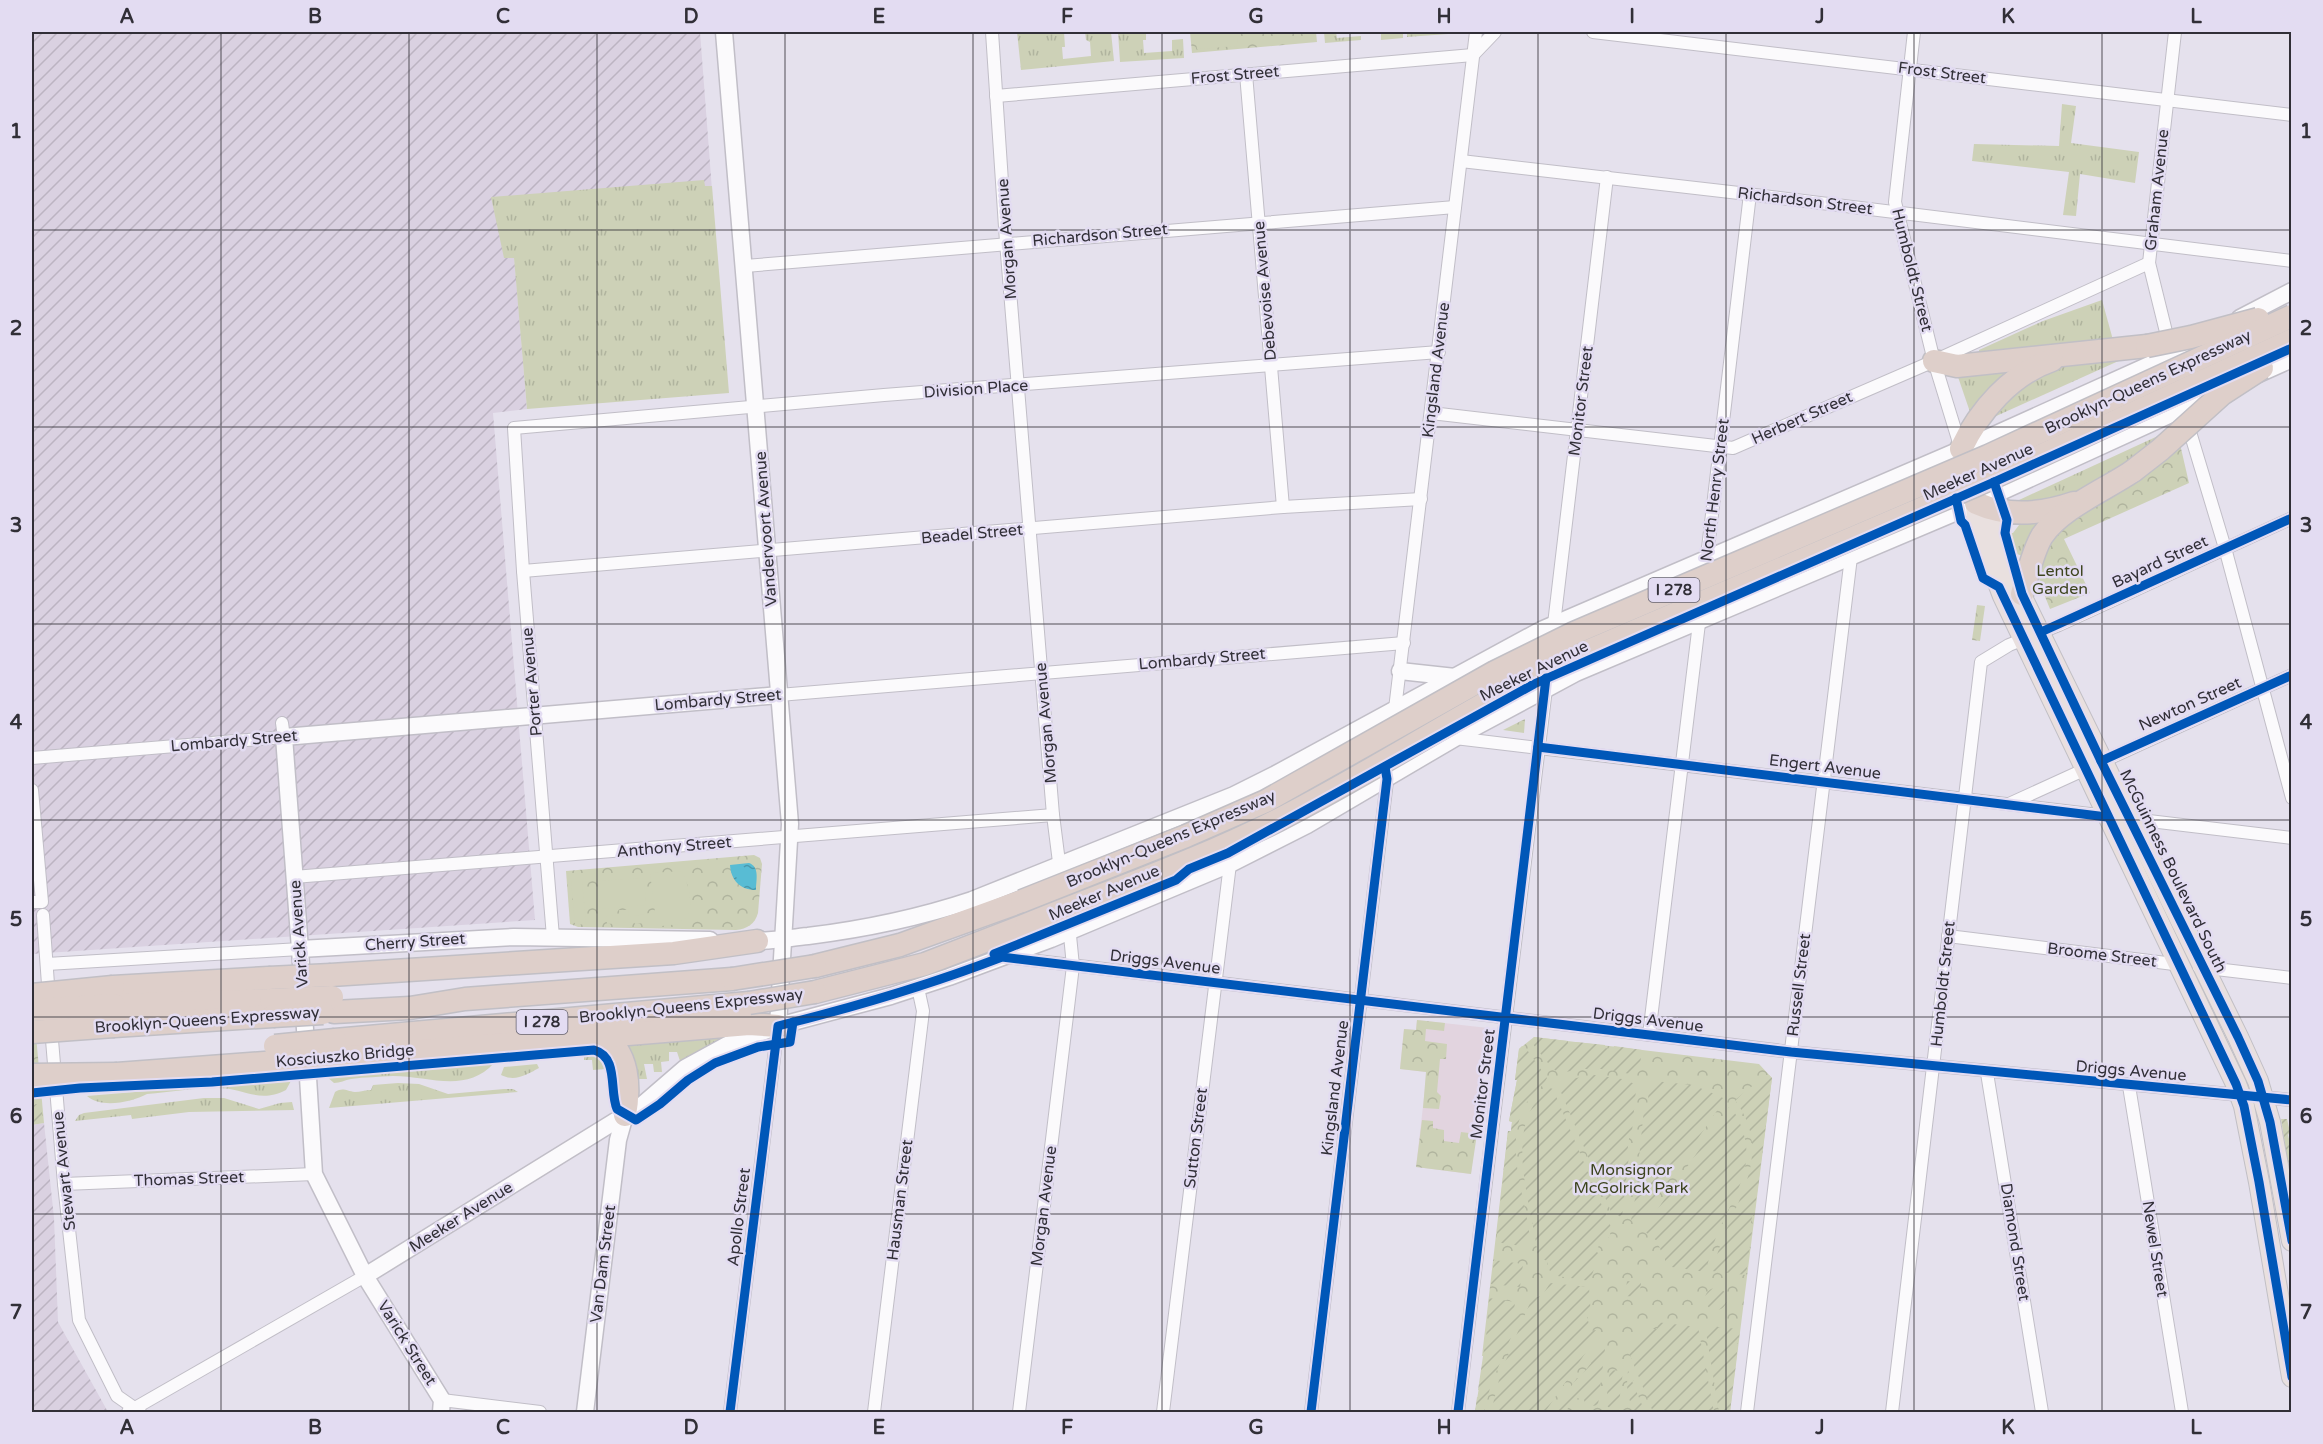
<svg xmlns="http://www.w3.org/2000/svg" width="2323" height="1444" font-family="'Varela Round',sans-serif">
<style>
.industrial{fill:url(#industrial-furrows)}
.education{fill:#e2d4df}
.grass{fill:url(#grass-tufts)}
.forest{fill:url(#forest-crowns)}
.garden{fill:url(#garden-furrows)}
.pitch{fill:#cdd1b7}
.water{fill:url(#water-ripples)}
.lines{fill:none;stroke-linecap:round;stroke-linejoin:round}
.street-casing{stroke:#c1bec7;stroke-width:14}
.secondary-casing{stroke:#c1bec7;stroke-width:19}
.primary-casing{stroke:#c1bfc5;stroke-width:22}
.highway-casing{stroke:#c1bfc5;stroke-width:25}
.street{stroke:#fbfafc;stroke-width:12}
.secondary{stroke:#fbfafc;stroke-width:16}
.primary{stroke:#e9e0df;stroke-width:20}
.highway{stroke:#decfca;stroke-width:22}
.highway-bridge-casing{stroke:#c1bfc5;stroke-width:25;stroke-linecap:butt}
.highway-bridge{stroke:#decfca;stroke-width:22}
.cycleway-casing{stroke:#e3dcf2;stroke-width:13}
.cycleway{stroke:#0057b8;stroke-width:9}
.grid{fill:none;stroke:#312f37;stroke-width:1.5;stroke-opacity:0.55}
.labels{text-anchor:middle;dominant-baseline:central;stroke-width:5;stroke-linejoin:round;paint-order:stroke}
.shield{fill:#e3dcf2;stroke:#66636f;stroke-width:1.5}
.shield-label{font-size:15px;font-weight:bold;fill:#312f37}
.street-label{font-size:16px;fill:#312f37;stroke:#e3dcf2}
.park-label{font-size:16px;fill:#3d441e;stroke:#e3dcf2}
.neatline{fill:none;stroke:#312f37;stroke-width:2}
.grid-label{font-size:20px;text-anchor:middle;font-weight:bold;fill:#312f37}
</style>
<defs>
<pattern id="industrial-furrows" width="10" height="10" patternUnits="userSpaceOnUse" patternTransform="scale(1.5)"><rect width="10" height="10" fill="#dad1e1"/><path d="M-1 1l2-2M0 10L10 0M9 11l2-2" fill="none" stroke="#bcb4c2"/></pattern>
<pattern id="grass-tufts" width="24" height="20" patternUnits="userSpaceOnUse" patternTransform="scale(1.5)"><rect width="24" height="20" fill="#cdd1b7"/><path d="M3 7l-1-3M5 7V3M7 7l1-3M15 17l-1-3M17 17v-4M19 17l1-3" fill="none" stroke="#b0b49e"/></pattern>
<pattern id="forest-crowns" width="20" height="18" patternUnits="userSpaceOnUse" patternTransform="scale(1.5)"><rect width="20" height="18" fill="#cdd1b7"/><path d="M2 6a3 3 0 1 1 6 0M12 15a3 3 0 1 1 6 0" fill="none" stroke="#b0b49e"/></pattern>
<pattern id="garden-furrows" width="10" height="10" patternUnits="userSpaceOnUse" patternTransform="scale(1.5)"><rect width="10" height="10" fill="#cdd1b7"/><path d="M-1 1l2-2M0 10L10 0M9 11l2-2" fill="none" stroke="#b0b49e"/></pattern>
<pattern id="water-ripples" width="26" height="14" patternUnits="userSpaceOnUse" patternTransform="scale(1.5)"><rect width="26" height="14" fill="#58bcd4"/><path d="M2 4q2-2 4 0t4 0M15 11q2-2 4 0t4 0" fill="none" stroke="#4999ad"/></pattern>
</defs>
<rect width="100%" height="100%" fill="#e5e1ed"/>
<g class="industrial">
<path d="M32 32H700L712 190 510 207 527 409 493 413 535 920 32 954Z"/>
<path d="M44 1123 54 1218 58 1322 108 1412H32V1125Z"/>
</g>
<path class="education" d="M1417 1020 1488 1028 1471 1174 1416 1167 1427 1072 1400 1069 1404 1029 1416 1030Z"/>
<g class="grass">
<path d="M1017 32H1064L1065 47H1062L1063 59 1091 56 1090 42 1086 40 1085 32H1111L1114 61 1021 70Z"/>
<path d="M1118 32H1146V40H1143L1144 53 1172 51V40L1183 39 1184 58 1120 62Z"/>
<path d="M1324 32H1336L1337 38 1361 36V40L1325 43Z"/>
<path d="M1381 32H1403V38L1381 40Z"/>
<path d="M1407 32H1450L1448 34 1407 37Z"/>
<path d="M2062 104 2076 106 2071 143 2139 152 2135 183 2080 174 2076 216 2063 215 2069 172 1972 161 1974 144 2059 146Z"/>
<path d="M704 180 705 186H712L729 393 527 409 514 258H504L491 197Z"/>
<path d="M2102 300 2113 340 1979 352V350L2043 321Z"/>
<path d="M2123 359 1994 417 2001 401 2032 376 2062 364Z"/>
<path d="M2009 370 1970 412 1957 374Z"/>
<path d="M2160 435C2144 450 2115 475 2096 484 2071 495 2045 500 2019 506V500Z"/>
<path d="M2018 521 2042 523 2025 557 2017 554 2009 533H2013L2019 525Z"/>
<path d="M737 1032 682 1067 677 1052H669V1061L661 1062 662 1072H654L653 1064H644L647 1079H634L627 1044Z"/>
<path d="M595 1054 602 1060 605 1069 593 1070 592 1060H584V1055Z"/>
<path d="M494 1063C466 1094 429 1076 393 1076 380 1077 365 1077 351 1079 345 1080 340 1083 334 1083L326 1076Z"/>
<path d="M537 1064 539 1068C526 1075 515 1082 501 1075L504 1067Z"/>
<path d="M292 1079 286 1090C259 1104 244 1088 218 1088 194 1088 170 1092 147 1094 132 1102 101 1109 87 1096Z"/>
<path d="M398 1083 419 1084 448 1094 504 1089H513L518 1092 329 1108 335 1092C343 1087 346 1091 355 1092 360 1092 366 1090 371 1090L373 1085Z"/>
<path d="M204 1098H224L259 1109 280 1103 292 1102 294 1110 189 1112 132 1119 131 1115 75 1121 79 1115 84 1113Z"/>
</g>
<g class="forest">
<path d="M1190 32H1316L1317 42 1192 53Z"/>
<path d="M2180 444 2189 483 2064 539 2090 593 2050 609 2040 584 2038 571 2054 532Z"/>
<path d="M1977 605 1985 606 1980 641 1972 640Z"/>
<path d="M1525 719 1524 733 1503 730Z"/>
<path d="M754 855 760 858 762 864 758 913C755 924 747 929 736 930L578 927 570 924 566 871Z"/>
<path d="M32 992 44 1123 32 1125Z"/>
<path d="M1417 1020 1445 1023 1444 1031 1426 1029 1425 1041 1447 1044 1446 1059H1440L1437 1092 1441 1096 1439 1109 1423 1108 1426 1072 1400 1069 1404 1029 1416 1030Z"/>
<path d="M1534 1037 1759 1064 1772 1078 1730 1412H1475L1484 1356H1482L1508 1131H1511L1512 1122 1509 1121 1517 1080H1515L1519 1049Z"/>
<path d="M1422 1120 1433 1121V1128L1444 1130V1141L1459 1143 1461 1132 1477 1134 1471 1174 1416 1167Z"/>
</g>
<g class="garden">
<path d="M1534 1037 1568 1041V1043L1575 1044 1576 1042 1605 1045V1048L1613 1049 1614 1046 1642 1050 1639 1071 1635 1075 1605 1069H1583L1559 1073 1552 1068 1532 1043Z"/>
<path d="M1522 1046 1525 1047 1547 1078C1542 1089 1529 1096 1524 1107 1504 1151 1526 1195 1530 1240L1522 1239 1521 1246 1496 1242 1508 1131H1511L1512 1122 1509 1121 1517 1080H1515L1519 1049Z"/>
<path d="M1594 1075 1622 1079 1635 1084 1636 1090 1632 1131H1630L1627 1154 1629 1155 1622 1217 1612 1214 1558 1085 1564 1080Z"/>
<path d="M1766 1075H1769L1772 1078 1754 1216H1752L1751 1223 1753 1224 1746 1275 1712 1271C1716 1259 1719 1247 1724 1235 1744 1189 1770 1148 1735 1100Z"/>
<path d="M1654 1081 1693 1085 1719 1096 1723 1098V1102L1638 1225 1631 1220 1639 1178H1637L1644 1109H1647L1649 1089 1647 1088 1648 1084Z"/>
<path d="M1550 1088 1553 1089 1611 1227 1610 1235 1606 1242 1602 1240 1596 1251 1599 1254 1590 1281 1551 1275 1547 1261 1538 1257C1533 1206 1499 1124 1550 1088Z"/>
<path d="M36 1104 41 1105 43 1122 32 1124V1106Z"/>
<path d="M1729 1107 1732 1108C1765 1162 1734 1191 1715 1240 1711 1250 1708 1261 1706 1272L1665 1266V1252L1661 1251 1657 1241 1643 1230Z"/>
<path d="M2281 1119H2287L2290 1132 2288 1135 2289 1139H2291V1185Z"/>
<path d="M1494 1260 1523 1264 1520 1287 1491 1284Z"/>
<path d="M1627 1281 1641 1283 1639 1297 1625 1296Z"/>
<path d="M1550 1283 1589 1287 1591 1316 1587 1317 1591 1331 1596 1330 1595 1339 1545 1412H1491L1501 1372 1532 1298 1542 1296Z"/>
<circle cx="1716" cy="1299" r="11"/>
<path d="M1489 1298 1515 1302 1514 1312 1521 1314 1491 1384 1484 1412H1475L1477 1397H1479L1480 1390H1478L1490 1309H1488Z"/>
<path d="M1656 1322 1698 1327 1714 1412H1653L1629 1353 1634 1350 1637 1342 1649 1329H1657L1658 1324Z"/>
<path d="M1705 1326 1740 1329 1739 1338 1737 1339V1344H1738L1730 1412H1719Z"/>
<path d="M1603 1345 1605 1349 1598 1405 1586 1407 1584 1400 1577 1398 1569 1403 1567 1412H1553L1577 1378 1579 1379 1591 1363 1589 1361 1599 1346Z"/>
<path d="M1610 1370 1623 1371 1619 1403 1613 1408 1608 1407 1606 1403Z"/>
<path d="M1628 1371 1634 1380 1632 1381 1645 1412H1635C1627 1398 1626 1387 1628 1371Z"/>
</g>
<g class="pitch">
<path d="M1195 32H1237L1238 46 1197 49Z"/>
<path d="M682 871C688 883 695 906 686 918L679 921V924L662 926 661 924 644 925V923L635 924 634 922 607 924 606 916 620 915 619 910H628L629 917 655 912 650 873Z"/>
<path d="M644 878 646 905 600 909 598 881Z"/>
<path d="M571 881H582L586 924 575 925Z"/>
</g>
<path class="water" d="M749 863C760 867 756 880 756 890 740 890 731 880 730 865Z"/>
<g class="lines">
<defs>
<g id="street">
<path d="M992 32 1006 242 1053 815 1060 870"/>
<path d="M1593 32 2292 115"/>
<path d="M1914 32 1895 202 1934 361 1961 449"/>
<path d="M1473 55 1495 32"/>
<path d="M1246 74 1283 507"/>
<path d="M996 96 1473 55"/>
<path d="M1461 161 1739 193 2292 261"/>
<path d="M745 266 1455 207"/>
<path d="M2169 344 2149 263 2175 32"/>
<path d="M1431 413 1733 448 1934 361 2149 263"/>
<path d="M2187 422 2225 548 2292 798"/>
<path d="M1706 565 1750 194"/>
<path d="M523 571 1283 507 1421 499"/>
<path d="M1554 624 1607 177"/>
<path d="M779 695 1404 643"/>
<path d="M1455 738 2292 838"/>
<path d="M1393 757 1398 740 1395 709 1476 32"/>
<path d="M32 758 284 737 282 723"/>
<path d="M32 790 42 902H32"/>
<path d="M2009 804 2292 675"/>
<path d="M294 877 1053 815"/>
<path d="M43 915 49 998"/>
<path d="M1948 936 2182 965"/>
<path d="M553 937 523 571 514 428 884 395 1439 352"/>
<path d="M1006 957 1791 1052 2292 1100"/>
<path d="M47 964 300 949"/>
<path d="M2199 967 2292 978"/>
<path d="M51 1028 64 1184 79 1320 117 1396 140 1412"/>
<path d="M1649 1035 1700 615"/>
<path d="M1987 1073 2042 1412"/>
<path d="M2129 1086 2182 1412"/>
<path d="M64 1184 314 1174"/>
<path d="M442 1400 540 1412"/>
<path d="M128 1412 365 1276"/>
<path d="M730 1412 778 1026"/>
<path d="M874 1412 923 1011 918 988"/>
<path d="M1019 1412 1073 966 1067 905"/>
<path d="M1163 1412 1230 864"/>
<path d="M1311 1412 1388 773"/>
<path d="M1458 1412 1546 689"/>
<path d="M1747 1412 1851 557"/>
<path d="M1892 1412 1981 662 2009 645 2059 625 2292 518"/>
</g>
<g id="secondary">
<path d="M724 32 790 824 778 1026"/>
<path d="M2240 318 2292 291"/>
<path d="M2254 376 2292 359"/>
<path d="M1400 671 1455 677"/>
<path d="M748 941C768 942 788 938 808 936 865 929 918 918 972 900L1234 795 1274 775 1541 630 1985 439 2158 361 2196 341"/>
<path d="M300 949 514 937 710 940"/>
<path d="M365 1276 625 1115 634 1112 685 1068 727 1045 778 1026 891 996 949 977 1051 939 1230 864 1307 825 1455 738 1576 673 1959 511 2217 393"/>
<path d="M441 1412 442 1400 365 1276 314 1174 300 949 284 737 779 695"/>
<path d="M585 1412 618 1140 625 1115"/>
</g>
<g id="primary">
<path d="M1972 489 1976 503 1977 527 2003 596 2236 1084 2244 1106 2259 1182 2292 1377"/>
<path d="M1976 503 1993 528 2011 575 2238 1037 2258 1081 2270 1122 2292 1241"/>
</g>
<g id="highway">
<path d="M1934 361 1957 366 2147 346"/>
<path d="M1961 449C1979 411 2011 374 2052 360"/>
<path d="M1976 503C2007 517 2042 514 2074 503"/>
<path d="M2022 594C2028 575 2032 553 2042 536 2061 508 2105 490 2133 471"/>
<path d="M815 966 900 945 1022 901"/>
<path d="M331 975 674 953 757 941"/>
<path d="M113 987 269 978"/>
<path d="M815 992 925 964 1026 925"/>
<path d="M114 1005 271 1000"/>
<path d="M334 1012 410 1008 465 999 732 979"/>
<path d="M114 1026 273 1016"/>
<path d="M602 1035C629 1052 630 1087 625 1115"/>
<path d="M335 1040 749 1003"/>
<path d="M337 1058 749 1024 778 1026"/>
<path d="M117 1074 277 1062"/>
</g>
</defs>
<use href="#street" class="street-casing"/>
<use href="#secondary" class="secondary-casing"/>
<use href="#primary" class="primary-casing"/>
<use href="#highway" class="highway-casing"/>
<use href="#street" class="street"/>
<use href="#secondary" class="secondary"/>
<use href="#primary" class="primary"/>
<use href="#highway" class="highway"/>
<defs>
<g id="highway-bridge">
<path d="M2147 346 2191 337 2258 319"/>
<path d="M2133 471 2160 450 2222 394 2262 368"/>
<path d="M1022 901 1186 836 1266 801 1495 672 1574 633 1988 456 2292 316"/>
<path d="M1026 925C1110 891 1197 861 1278 820 1379 769 1472 705 1574 657L1979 484 2292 340"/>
<path d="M269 978 331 975"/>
<path d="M732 979 815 966"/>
<path d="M32 995 113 987"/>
<path d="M271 1000 332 997"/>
<path d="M749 1003 815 992"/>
<path d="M32 1010 114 1005"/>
<path d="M273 1016 323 1013"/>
<path d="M32 1032 114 1026"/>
<path d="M275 1046 335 1040"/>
<path d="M277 1062 337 1058"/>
<path d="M32 1075 117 1074"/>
</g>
</defs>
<use href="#highway-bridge" class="highway-bridge-casing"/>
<use href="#highway-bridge" class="highway-bridge"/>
<defs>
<g id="cycleway">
<path d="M1994 482 2007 520 2005 533 2022 594 2101 761 2238 1037 2258 1081 2270 1122 2292 1241"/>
<path d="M1956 498 1961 521 1965 525 1983 578 1999 587 2236 1084 2244 1106 2259 1182 2292 1377"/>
<path d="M2041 632 2292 518"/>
<path d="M1538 747 2107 817"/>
<path d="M2101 761 2292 675"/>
<path d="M994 954 1176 880 1189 869 1228 853 1534 684 1994 482 2292 348"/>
<path d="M32 1093 80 1088 212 1082 594 1050C619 1057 609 1091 617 1109L636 1120 660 1104 688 1080 715 1063 758 1047 790 1042 793 1022"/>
<path d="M730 1412 778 1026C855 1007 929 985 1002 957L1791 1052 2292 1100"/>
<path d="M1311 1412 1387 779 1385 767"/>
<path d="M1458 1412 1546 678"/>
</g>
</defs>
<use href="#cycleway" class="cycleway-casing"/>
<use href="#cycleway" class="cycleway"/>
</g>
<path class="grid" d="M221 32V1412M409 32V1412M597 32V1412M785 32V1412M973 32V1412M1162 32V1412M1350 32V1412M1538 32V1412M1726 32V1412M1914 32V1412M2102 32V1412M32 230H2292M32 427H2292M32 624H2292M32 820H2292M32 1017H2292M32 1214H2292"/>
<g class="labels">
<g class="shield">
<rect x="1648.5" y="578" width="51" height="24" rx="4.5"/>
<rect x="516.5" y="1010" width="51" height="24" rx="4.5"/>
</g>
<g class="shield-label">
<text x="1674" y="590">I 278</text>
<text x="542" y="1022">I 278</text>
</g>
<g class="street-label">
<text transform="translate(1942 73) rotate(7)">Frost Street</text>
<text transform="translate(1235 75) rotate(-5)">Frost Street</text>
<text transform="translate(2157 190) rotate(-84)">Graham Avenue</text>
<text transform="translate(1805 201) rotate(7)">Richardson Street</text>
<text transform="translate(1100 235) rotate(-5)">Richardson Street</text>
<text transform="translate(1007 239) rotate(-94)">Morgan Avenue</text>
<text transform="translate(1912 270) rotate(76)">Humboldt Street</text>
<text transform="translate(1265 291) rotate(-95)">Debevoise Avenue</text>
<text transform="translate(1436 370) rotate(-83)">Kingsland Avenue</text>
<text transform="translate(2148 382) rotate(-25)">Brooklyn-Queens Expressway</text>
<text transform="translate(976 389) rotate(-4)">Division Place</text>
<text transform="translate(1581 401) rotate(-83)">Monitor Street</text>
<text transform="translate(1802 418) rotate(-24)">Herbert Street</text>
<text transform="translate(1978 472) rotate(-24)">Meeker Avenue</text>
<text transform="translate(1715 490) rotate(-83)">North Henry Street</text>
<text transform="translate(766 529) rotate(-94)">Vandervoort Avenue</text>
<text transform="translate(972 534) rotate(-5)">Beadel Street</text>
<text transform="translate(2160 562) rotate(-25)">Bayard Street</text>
<text transform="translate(1202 659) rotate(-5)">Lombardy Street</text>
<text transform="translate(1534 671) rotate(-26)">Meeker Avenue</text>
<text transform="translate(532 682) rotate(-95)">Porter Avenue</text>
<text transform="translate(718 700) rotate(-5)">Lombardy Street</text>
<text transform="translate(2190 704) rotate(-24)">Newton Street</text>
<text transform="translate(1046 723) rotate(-95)">Morgan Avenue</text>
<text transform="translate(234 741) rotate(-5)">Lombardy Street</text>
<text transform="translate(1825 767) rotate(7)">Engert Avenue</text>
<text transform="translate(1171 839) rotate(-23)">Brooklyn-Queens Expressway</text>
<text transform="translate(674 847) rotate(-5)">Anthony Street</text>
<text transform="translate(2173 871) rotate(64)">McGuinness Boulevard South</text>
<text transform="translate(1104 893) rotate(-23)">Meeker Avenue</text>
<text transform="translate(299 934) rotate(-94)">Varick Avenue</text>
<text transform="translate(415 942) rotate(-4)">Cherry Street</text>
<text transform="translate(2102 955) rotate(7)">Broome Street</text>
<text transform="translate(1165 962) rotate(7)">Driggs Avenue</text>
<text transform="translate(1943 984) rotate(-84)">Humboldt Street</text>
<text transform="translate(1799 985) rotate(-83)">Russell Street</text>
<text transform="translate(691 1006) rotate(-6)">Brooklyn-Queens Expressway</text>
<text transform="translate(207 1020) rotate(-4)">Brooklyn-Queens Expressway</text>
<text transform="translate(1648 1020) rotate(7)">Driggs Avenue</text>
<text transform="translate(345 1056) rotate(-5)">Kosciuszko Bridge</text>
<text transform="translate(2131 1071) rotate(5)">Driggs Avenue</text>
<text transform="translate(1483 1084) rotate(-83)">Monitor Street</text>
<text transform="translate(1335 1088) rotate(-83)">Kingsland Avenue</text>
<text transform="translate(1196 1138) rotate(-83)">Sutton Street</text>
<text transform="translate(64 1171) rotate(-96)">Stewart Avenue</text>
<text transform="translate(189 1179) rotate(-2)">Thomas Street</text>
<text transform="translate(900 1200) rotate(-83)">Hausman Street</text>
<text transform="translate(1044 1206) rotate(-83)">Morgan Avenue</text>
<text transform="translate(461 1217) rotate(-32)">Meeker Avenue</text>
<text transform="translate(739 1217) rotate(-83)">Apollo Street</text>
<text transform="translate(2015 1242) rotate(81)">Diamond Street</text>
<text transform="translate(2155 1249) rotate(81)">Newel Street</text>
<text transform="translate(603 1264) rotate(-83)">Van Dam Street</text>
<text transform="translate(407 1343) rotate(58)">Varick Street</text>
</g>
<g class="park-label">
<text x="2060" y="571">Lentol<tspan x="2060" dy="18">Garden</tspan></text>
<text x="1631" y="1170">Monsignor<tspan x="1631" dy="18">McGolrick Park</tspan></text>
</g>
</g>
<rect width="2323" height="1444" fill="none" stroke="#e3dcf2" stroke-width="66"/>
<rect x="33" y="33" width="2257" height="1378" class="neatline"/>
<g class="grid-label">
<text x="127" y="23">A</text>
<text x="315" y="23">B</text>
<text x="503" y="23">C</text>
<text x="691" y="23">D</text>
<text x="879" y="23">E</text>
<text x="1067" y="23">F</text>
<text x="1256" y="23">G</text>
<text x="1444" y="23">H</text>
<text x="1632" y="23">I</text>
<text x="1820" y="23">J</text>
<text x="2008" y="23">K</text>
<text x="2196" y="23">L</text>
<text x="16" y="138">1</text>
<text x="2306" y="138">1</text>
<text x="16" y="335">2</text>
<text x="2306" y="335">2</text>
<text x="16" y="532">3</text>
<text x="2306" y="532">3</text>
<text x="16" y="729">4</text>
<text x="2306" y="729">4</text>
<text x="16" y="926">5</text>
<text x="2306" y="926">5</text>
<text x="16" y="1123">6</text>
<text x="2306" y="1123">6</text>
<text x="16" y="1319">7</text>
<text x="2306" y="1319">7</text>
<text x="127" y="1434">A</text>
<text x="315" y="1434">B</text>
<text x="503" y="1434">C</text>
<text x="691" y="1434">D</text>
<text x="879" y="1434">E</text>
<text x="1067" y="1434">F</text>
<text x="1256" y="1434">G</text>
<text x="1444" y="1434">H</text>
<text x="1632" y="1434">I</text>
<text x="1820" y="1434">J</text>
<text x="2008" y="1434">K</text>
<text x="2196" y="1434">L</text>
</g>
</svg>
